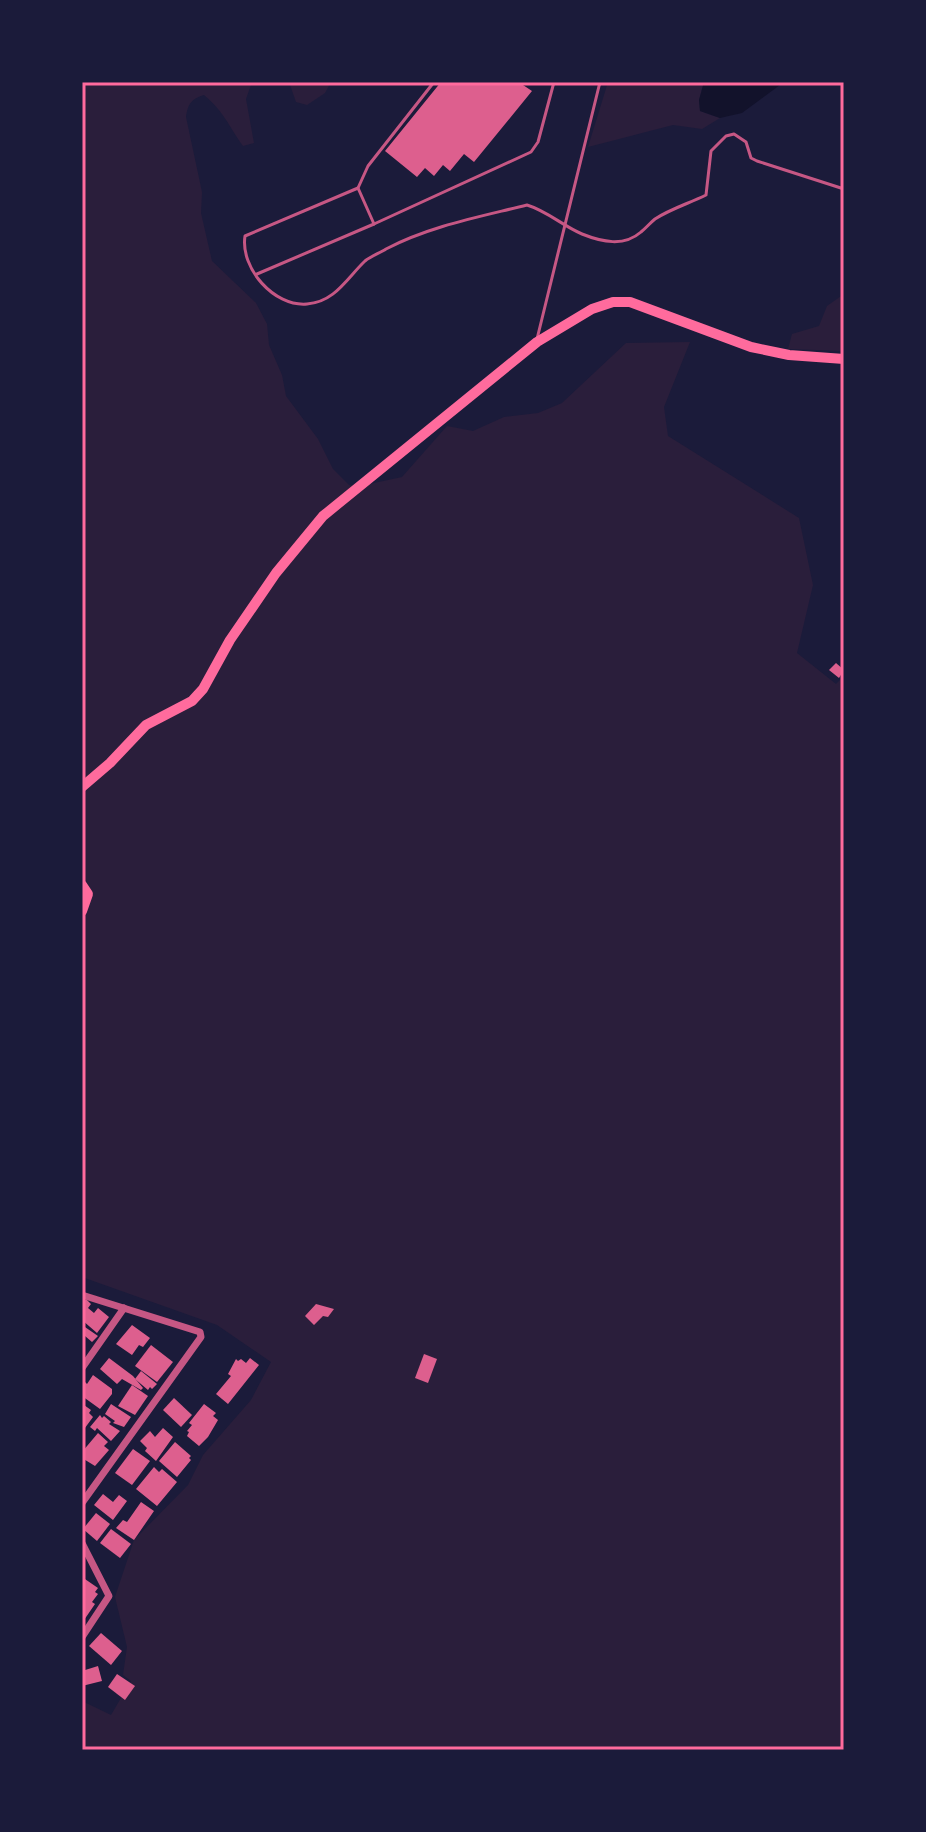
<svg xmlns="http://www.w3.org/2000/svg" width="926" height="1832" font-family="'Varela Round',sans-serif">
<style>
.green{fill:#2a1e3b}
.water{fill:#12122b}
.building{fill:#dd5f8e}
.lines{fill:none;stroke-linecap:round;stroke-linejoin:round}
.service{stroke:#c65784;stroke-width:3}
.minor{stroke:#c65784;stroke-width:7}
.secondary{stroke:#ff6b9d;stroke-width:10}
.neatline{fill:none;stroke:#ff6b9d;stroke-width:3}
</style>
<rect width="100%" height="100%" fill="#1b1b3a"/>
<g class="green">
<path d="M82 82H252L246 99 254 143 243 146C228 125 225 113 204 95 191 99 188 104 186 117L202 192 201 213 212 261 256 303 267 324 269 345 282 375 286 396 318 439 333 469 349 485 360 486 402 477 447 426 473 431 504 417 538 413 562 403 626 343 690 342 664 407 668 436 799 518 813 585 797 653 836 684 844 676V1750H82V1701L111 1715 131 1681 123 1675 127 1647 115 1597 134 1540 188 1485 203 1455 251 1400 271 1362 217 1325 82 1277Z"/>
<path d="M289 82H331L325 93 307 105 296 102Z"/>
<path d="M608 82H704L699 100 700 111 720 118 702 129 673 125 588 147Z"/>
<path d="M844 294V351L788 349 792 334 819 326 827 306Z"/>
</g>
<path class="water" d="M704 82H784L742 113 720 118 700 111 699 100Z"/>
<g class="building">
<path d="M441 82H526L523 85 532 91 474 162 464 154 450 171 443 165 434 176 425 168 417 177 385 151Z"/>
<path d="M836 663 844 670 839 678 829 670Z"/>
<path d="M86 1299 91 1304 88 1308 94 1313 98 1308 109 1317 97 1333 82 1320V1304Z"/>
<path d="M316 1304 334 1309 328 1317 323 1316 314 1325 305 1316Z"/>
<path d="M82 1325 98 1336 92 1342 85 1336 82 1340Z"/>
<path d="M132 1325 150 1338 143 1347 139 1345 132 1355 116 1344Z"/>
<path d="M151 1345 173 1362 157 1382 135 1366Z"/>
<path d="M424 1354 437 1359 428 1383 415 1378Z"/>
<path d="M109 1358 133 1376 143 1388 141 1390 122 1379 117 1384 100 1369Z"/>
<path d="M250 1358 259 1365 228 1404 216 1394 231 1376 228 1374 236 1359 238 1361 241 1359 246 1363Z"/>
<path d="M141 1371 157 1384 152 1389 150 1387 148 1390 135 1379Z"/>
<path d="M93 1375 112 1389V1394L100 1409 82 1396V1386L85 1382 87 1384Z"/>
<path d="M132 1385 148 1396 135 1415 118 1406Z"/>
<path d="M174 1398 192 1415 181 1427 163 1410Z"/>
<path d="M111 1404 131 1417 124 1427 113 1423 115 1421 105 1414Z"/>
<path d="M204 1404 216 1413 213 1416 218 1420 208 1437 199 1446 187 1436 189 1432 187 1431 192 1425 189 1423Z"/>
<path d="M84 1405 91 1410 89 1413 93 1417 82 1432V1408Z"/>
<path d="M100 1415 102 1418 104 1416 111 1422 109 1424 120 1431 111 1441 97 1428 95 1431 90 1427Z"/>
<path d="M163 1428 173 1437 156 1461 145 1451 147 1448 140 1441 150 1431 155 1437Z"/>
<path d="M98 1433 108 1442 104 1446 109 1450 95 1466 82 1458V1452Z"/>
<path d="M175 1442 191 1456 189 1458 191 1460 177 1477 159 1461Z"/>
<path d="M133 1449 150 1461 132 1485 115 1473Z"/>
<path d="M154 1467 159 1472 162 1469 177 1482 157 1506 136 1489Z"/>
<path d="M103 1494 113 1502 119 1495 127 1501 113 1520 94 1505Z"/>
<path d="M141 1502 154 1511 134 1540 116 1528 123 1520 127 1522Z"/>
<path d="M96 1513 110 1524 97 1541 83 1529Z"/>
<path d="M111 1529 131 1544 120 1558 100 1543Z"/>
<path d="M82 1577 98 1588 95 1592 98 1594 92 1602 95 1604 82 1623Z"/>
<path d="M101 1633 122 1651 111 1665 89 1646Z"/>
<path d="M98 1666 102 1681 82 1686V1671Z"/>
<path d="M117 1674 135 1686 125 1700 108 1687Z"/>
</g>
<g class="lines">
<g class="service">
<path d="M358 188 368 166 434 82"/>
<path d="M374 224 531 152 538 142 554 82"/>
<path d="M257 274 374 224 358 188 245 236C240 268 274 307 307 304 335 302 347 278 365 261 371 256 380 253 386 249 430 226 479 217 527 205 547 211 563 226 582 234 602 242 624 247 641 232 646 228 650 223 655 219 670 209 690 203 706 195L711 151 726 136 734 134 746 142 751 158 757 161 844 189"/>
<path d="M537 339 600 82"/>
</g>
<g class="minor">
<path d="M82 1295 200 1332 201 1337 82 1503"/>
<path d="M82 1368 124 1308"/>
<path d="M82 1543 109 1596 82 1637"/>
</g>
<g class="secondary">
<path d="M82 787 110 763 146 725 192 701 203 689 230 640 276 573 323 516 537 342 592 309 613 302H630L751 347 789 355 844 359"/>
<path d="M82 885 88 894 82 911"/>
</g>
</g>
<rect width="926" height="1832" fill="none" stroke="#1b1b3a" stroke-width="168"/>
<rect x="84" y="84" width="758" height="1664" class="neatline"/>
</svg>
